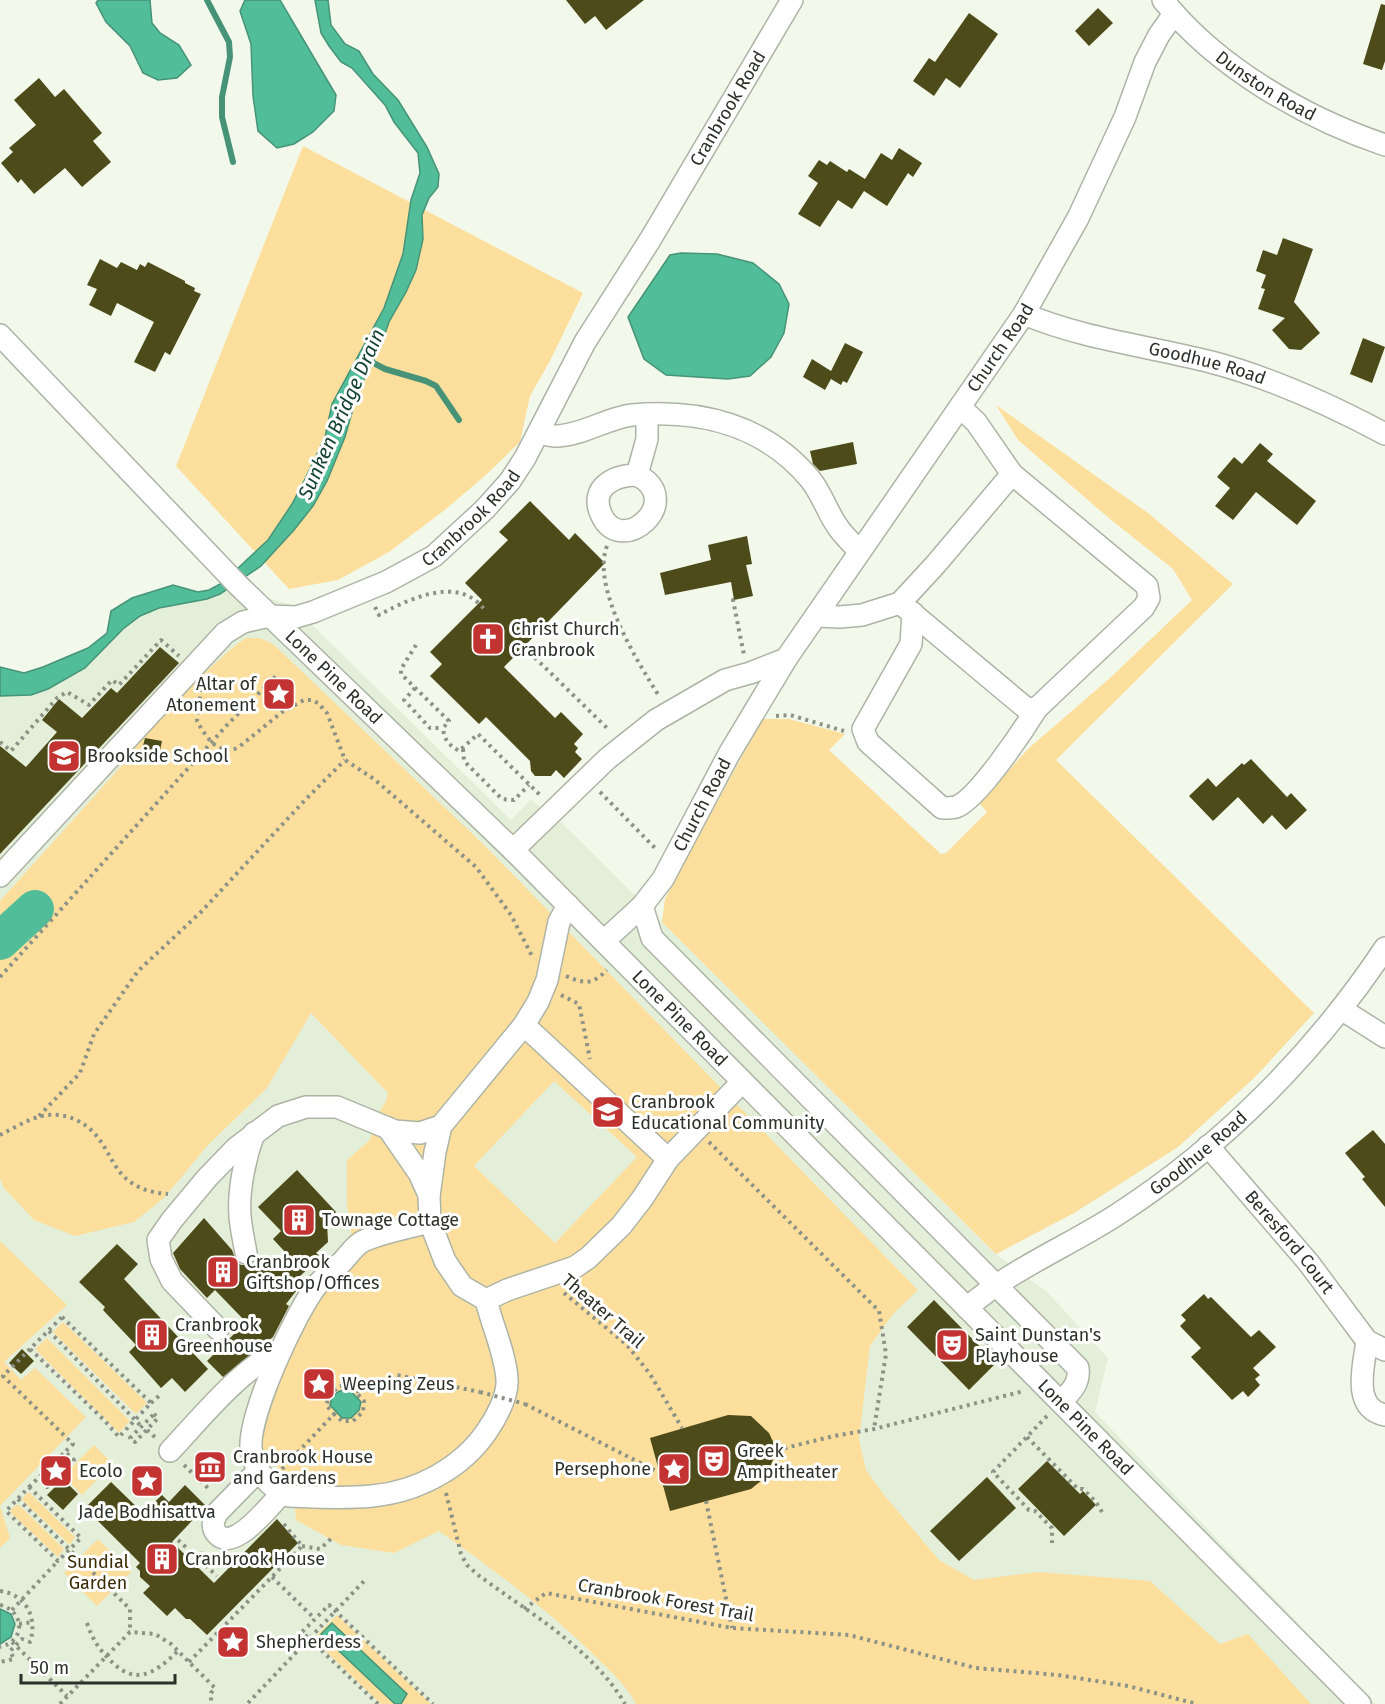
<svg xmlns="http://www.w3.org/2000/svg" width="1385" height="1704" font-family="'Fira Sans',sans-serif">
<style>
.built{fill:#e4efd9}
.green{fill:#fddf9d;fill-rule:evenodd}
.water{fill:#51be99;stroke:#469378;stroke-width:1.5}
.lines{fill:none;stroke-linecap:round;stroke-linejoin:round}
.stream{stroke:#469378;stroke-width:6}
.river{stroke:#51be99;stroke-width:38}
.building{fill:#4d4b1a}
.minor-casing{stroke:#adb4a6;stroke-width:24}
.path{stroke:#8d9287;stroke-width:4;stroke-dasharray:3 4.5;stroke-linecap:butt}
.minor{stroke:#fff;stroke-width:21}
.path-bridge{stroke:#8d9287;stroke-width:4;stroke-dasharray:3 4.5;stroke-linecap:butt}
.labels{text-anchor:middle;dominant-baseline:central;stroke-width:6;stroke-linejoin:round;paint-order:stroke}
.street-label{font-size:18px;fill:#2d302a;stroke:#fff}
.poi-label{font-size:18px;fill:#2d302a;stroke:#fff;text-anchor:start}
.park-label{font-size:18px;fill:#3a2b03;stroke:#fff}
.water-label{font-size:20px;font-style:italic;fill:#144334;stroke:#fff}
</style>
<rect width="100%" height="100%" fill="#f2f9ea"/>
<path class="built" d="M228 589 291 604 511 820 531 800 561 822 662 922 665 899 1314 1013 1255 1077 1178 1147 1074 1213 996 1254 1047 1292 1108 1358 1095 1412 1376 1704H0V696L31 695 48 689 85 668 123 629 140 616 159 608 207 599Z"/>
<g class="green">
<path d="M303 146 583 293 550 361 530 396 520 442 487 474 446 509 389 552 338 580 289 589 176 466Z"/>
<path d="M996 405 1148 513 1233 584 1056 760 1314 1013 1255 1077 1178 1147 1074 1213 996 1254 662 922 665 899 762 719H789L845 734 829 750 941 854 946 853 987 812 979 803 1029 748 1110 678 1192 600 1173 569 1110 519 1018 440Z"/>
<path d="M246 638H260L273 644 484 845 918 1290 893 1314 870 1346 859 1439 866 1470 885 1496 939 1560 974 1580 1039 1572 1150 1581 1220 1644 1248 1634 1311 1704H636C627 1686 612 1673 598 1659 550 1611 494 1570 439 1531L394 1553 341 1545 296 1520 293 1484 263 1451 260 1435 282 1369 304 1325 328 1287 355 1258 347 1204V1160L370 1140 377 1116 386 1101 388 1093 311 1013 267 1088 208 1145 164 1198 134 1222 75 1236 34 1220 4 1188 0 1178V901L126 761C133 741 225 650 246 638ZM554 1081 637 1157 555 1243 474 1166Z"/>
<path d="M0 1241 67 1305 4 1362 21 1380 35 1368 86 1417 0 1506 10 1538 0 1548Z"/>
<path d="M63 1322 147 1403 136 1414 53 1332Z"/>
<path d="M47 1338 130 1421 119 1433 35 1349Z"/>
<path d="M94 1445 113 1464 82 1495 63 1476Z"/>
<path d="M27 1493H30L75 1537 70 1545 23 1501 22 1499Z"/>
<path d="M16 1505H19L64 1549 58 1557 11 1513V1510Z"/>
<path d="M98 1539 131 1572 97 1606 64 1573Z"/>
<path d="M337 1615 431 1704H401L407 1694 332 1623 321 1634 395 1704H381L313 1639Z"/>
</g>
<g class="water">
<path d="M98 0H150L152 23 160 33 179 45 191 65 177 78 158 80 143 73 130 46 106 22 96 3Z"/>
<path d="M245 0H280L336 95 334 111 313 132 294 144 277 148 258 131 253 96 251 44 240 11Z"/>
<path d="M315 0H328L331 25 345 44 359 51 373 74 398 100 427 147 439 174 438 187 429 198 422 215 423 239 416 270 406 292 389 322 380 348 358 391 345 437 327 481 313 506 294 530 261 566 220 594 207 599 159 608 140 616 123 629 85 668 48 689 31 695 0 696V667L24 673 43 667 88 648 107 633 111 611 132 598 173 585 198 592 209 590 222 583 268 540 292 504 305 479 325 437 332 404 384 308 403 254 411 200 420 173 418 153 394 122 385 105 352 68 341 62 329 46 321 33Z"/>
<path d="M681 253 717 254 753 263 779 284 789 304 784 333 771 357 750 376 728 379 666 375 644 359 628 317 670 255Z"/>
<path d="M349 1389 361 1402 359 1410 351 1418H342L330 1405C332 1394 338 1390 349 1389Z"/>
<path d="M0 1609 11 1614 15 1624 11 1637 0 1644Z"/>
<path d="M332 1623 407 1694 401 1704H395L321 1634Z"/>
</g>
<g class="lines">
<g class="stream">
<path d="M207 0 229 42 230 57 222 97V117L233 162"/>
<path d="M366 359 385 369 426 381 436 386 459 420"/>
</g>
<path class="river" d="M0 941 35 909"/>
</g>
<g class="building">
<path d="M566 0H644L606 30 595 16 585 24Z"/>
<path d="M1381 4 1385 5V61L1382 70 1363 64Z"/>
<path d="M1098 8 1113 23 1089 46 1075 31Z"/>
<path d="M969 13 998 34 960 88 946 78 934 96 913 81 929 58 935 62Z"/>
<path d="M39 78 55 97 64 89 102 133 93 141 111 162 82 187 65 168 34 194 21 179 18 183 1 163 13 152 9 148 36 125 14 100Z"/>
<path d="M899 148 922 163 913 177 908 173 887 206 864 191 852 209 838 200 820 227 798 214 818 183 808 176 819 160 827 165 830 161 847 172 849 169 865 179 881 153 892 160Z"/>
<path d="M1283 238 1313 249 1294 302 1320 333 1301 350 1289 349 1272 330 1285 318 1258 309 1265 289 1261 288 1266 275 1256 271 1263 250 1277 255Z"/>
<path d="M100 259 117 268 121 262 137 270 140 264 145 267 148 262 185 281V283L195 288 194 291 201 294 170 355 165 352 155 372 134 362 154 322 117 303 111 316 89 305 97 289 87 285Z"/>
<path d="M1363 338 1385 347 1372 383 1350 374Z"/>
<path d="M845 343 863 352 847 383 843 381 841 385 831 379 825 390 803 377 812 359 831 371Z"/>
<path d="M853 442 857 464 820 471 813 464 810 451Z"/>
<path d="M1260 443 1273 454 1267 461 1316 501 1297 525 1256 492 1233 520 1215 506 1230 488 1217 477 1234 457 1242 464Z"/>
<path d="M530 501 569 540 575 533 605 563 504 667 555 718 561 712 583 734 574 744 578 748 575 752 582 759 564 778 556 770 551 776H535L531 771 530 761 486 717 479 724 430 676 442 664 430 652 482 600 465 583 508 540 499 532Z"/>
<path d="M747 536 752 564 746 565 753 596 734 600 731 582 665 595 660 573 711 560 708 545Z"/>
<path d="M160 647 179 663 0 854V746L26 767 57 732 42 720 59 699 82 718 111 688 117 693Z"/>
<path d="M145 738 162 741 157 764 139 761Z"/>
<path d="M1251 759 1287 797 1291 793 1307 810 1286 830 1272 815 1263 824 1238 797 1213 821 1189 796 1208 778 1216 787 1242 763 1244 765Z"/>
<path d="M1373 1130 1385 1144V1207L1362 1179 1365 1177 1345 1153Z"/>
<path d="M297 1170 336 1212 327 1222 328 1242 316 1253 321 1257 300 1276 304 1281 286 1304 289 1306 273 1337 223 1377 207 1361 246 1322 215 1290 207 1298 180 1269 173 1253 204 1218 232 1250 236 1261 241 1265H249L255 1262 298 1266 273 1239 281 1231 258 1207Z"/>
<path d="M117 1244 138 1264 124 1279 208 1369 185 1392 172 1378 161 1388 129 1352 136 1345 103 1310 105 1307 79 1282Z"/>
<path d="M1204 1294 1208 1299 1211 1297 1251 1337 1259 1330 1276 1347 1253 1368 1260 1375 1255 1379 1260 1385 1248 1397 1243 1391 1232 1400 1191 1357 1201 1348 1180 1326 1186 1320 1181 1315Z"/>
<path d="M934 1300 996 1363 969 1390 907 1327Z"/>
<path d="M22 1349 34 1361 21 1374 9 1363Z"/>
<path d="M728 1415 751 1416 769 1433 777 1450 766 1477 751 1489 670 1511 650 1438Z"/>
<path d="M1047 1461 1080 1494 1083 1491 1096 1505 1064 1536 1018 1489Z"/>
<path d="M987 1477 1016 1508 959 1561 930 1531Z"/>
<path d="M63 1479 78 1494 63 1510 47 1495Z"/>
<path d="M111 1482 143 1513 162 1495 169 1502 185 1485 206 1506 172 1542 214 1583 277 1519 298 1543 207 1635 190 1619H186L175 1608 167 1616 143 1593 150 1586 140 1577V1571L136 1567 140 1563 85 1508Z"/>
</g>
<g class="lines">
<defs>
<g id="minor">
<path id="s1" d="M1163 0C1216 67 1305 118 1385 145"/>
<path id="s2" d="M1024 314C1084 339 1148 346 1211 362 1272 378 1329 404 1385 434"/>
<path id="s3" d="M0 335 238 585 513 850 1360 1704"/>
<path d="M539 433C545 434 551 436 557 436 583 435 607 418 632 415 700 409 765 425 810 479 823 495 828 515 840 530 846 538 853 544 859 551"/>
<path d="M637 475C687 500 621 560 601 514 589 487 615 475 637 475L647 439V414"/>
<path d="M900 603 1027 709 1037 708 1144 607 1149 598 1147 586 1012 474"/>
<path d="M913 613 911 644 863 729 868 742 942 808C946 808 952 808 956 807 978 799 1024 729 1037 708"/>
<path d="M816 616 840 617 862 615 900 603 936 564 1012 474 976 422 960 407"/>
<path d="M513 850 607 759 656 720 725 680 750 673 786 659"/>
<path id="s4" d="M0 876 225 633 243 622 270 616 296 617 313 612 386 582 434 556 485 509 510 481 525 458 585 342 650 240 792 0"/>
<path d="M642 906 652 938 1078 1368C1080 1384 1071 1391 1061 1402"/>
<path id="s5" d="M604 941 642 906 663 879 729 754 786 659 1024 314 1078 218 1125 117 1145 62 1159 35 1174 14"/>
<path d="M1341 1009 1385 1037"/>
<path d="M524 1025 668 1159"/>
<path d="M388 1128 419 1173 429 1195"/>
<path id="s6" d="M1208 1146 1308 1262 1367 1341 1385 1350"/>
<path d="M430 1222C412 1227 374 1234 360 1243 353 1248 347 1257 341 1263 333 1270 324 1277 317 1285 295 1313 249 1413 251 1448 253 1470 270 1488 289 1496 316 1497 344 1499 372 1496 417 1492 462 1468 487 1431 496 1418 508 1396 507 1380 506 1355 492 1325 486 1300L462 1286 445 1261 430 1222 429 1196 435 1152 441 1126"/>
<path d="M246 1253C244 1241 241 1229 240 1216 238 1190 245 1158 254 1133"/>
<path d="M486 1300 507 1290 575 1267 588 1258 621 1226 642 1199 668 1159 742 1082"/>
<path id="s7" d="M967 1308C1011 1269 1069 1246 1118 1214 1223 1146 1316 1052 1385 948"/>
<path d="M218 1329 172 1281 161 1259 158 1240 172 1220 207 1178 236 1148 278 1116 306 1107H337L395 1131 420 1133 441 1126 524 1025 538 1002 547 980 559 922 568 905"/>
<path d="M1367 1341C1364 1365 1351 1408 1385 1415"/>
<path d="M170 1451C200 1419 241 1368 281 1350"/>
<path d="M258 1471 217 1513C213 1521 211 1527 217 1534 234 1553 270 1505 282 1493"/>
</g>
</defs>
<use href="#minor" class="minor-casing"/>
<g class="path">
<path d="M607 546C591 587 637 661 659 696"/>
<path d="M734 600H733L744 655"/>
<path d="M375 607 379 615C403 602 444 582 470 597 476 600 481 605 485 610"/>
<path d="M416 645 401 669V674L449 721 443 728C444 740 449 745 459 751L478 734 541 796"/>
<path d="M524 647 607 728"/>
<path d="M415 688 404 700 430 728H443"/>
<path d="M201 689 197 721C206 737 219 758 239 747L282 712 304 700H311L318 703 327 713 345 760 374 779 476 867 511 915 532 956"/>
<path d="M776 716 790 715 844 731"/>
<path d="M0 742 11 751 57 698 67 692 89 705 112 680 119 685 161 640 179 656"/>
<path d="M463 749 464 761 502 799 514 800 529 785"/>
<path d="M600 792 656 849"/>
<path d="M566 976C585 984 592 985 607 970"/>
<path d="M0 977 227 725 278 674"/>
<path d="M561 995 579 1004 590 1059"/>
<path d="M39 1116 80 1073 94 1034 138 971 202 911 306 799 345 760"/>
<path d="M0 1135C12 1129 25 1121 38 1117 62 1110 85 1120 99 1139 109 1152 115 1171 129 1181 141 1190 154 1193 168 1194"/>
<path d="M709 1142 879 1311 886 1354 874 1429"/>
<path d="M564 1293 627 1345 650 1374 682 1428"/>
<path d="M62 1317 151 1403 119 1437 104 1420 30 1349Z"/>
<path d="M49 1331 141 1426"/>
<path d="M30 1349 3 1376 73 1444 65 1452"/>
<path d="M356 1392 397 1375 480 1392"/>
<path d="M151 1403 162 1393"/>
<path d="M525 1404 660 1473"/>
<path d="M154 1414 158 1418 135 1442 130 1438Z"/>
<path d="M1047 1416 993 1472 1029 1510 1035 1511 1052 1528V1543"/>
<path d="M147 1430 155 1437"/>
<path d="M1027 1437 1078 1489H1083L1096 1502 1102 1512"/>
<path d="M777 1450 834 1436 874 1429 1024 1391"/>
<path d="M184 1465 211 1491"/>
<path d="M282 1469 334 1414 342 1421H353L363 1412 364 1401 349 1385 339 1386 330 1395 326 1405 334 1414"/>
<path d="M43 1483 69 1456"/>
<path d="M29 1487 81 1538 58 1561 6 1511Z"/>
<path d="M29 1487 65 1452 74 1460 47 1487 39 1479"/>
<path d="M446 1493 461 1554 467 1565 478 1575C528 1612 593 1649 625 1704"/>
<path d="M18 1499 130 1609V1632"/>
<path d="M706 1501 732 1628"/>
<path d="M178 1540 217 1576"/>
<path d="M302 1546 320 1549 334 1536"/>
<path d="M196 1560 206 1549"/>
<path d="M272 1577 315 1619"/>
<path d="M0 1591C26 1594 38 1618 30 1642L22 1639 10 1651 14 1659 0 1662"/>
<path d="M0 1605C25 1611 26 1641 0 1647"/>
<path d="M524 1609 546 1593 732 1628 849 1635 976 1668 1058 1675 1128 1686 1197 1704"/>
<path d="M12 1610 58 1561"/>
<path d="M87 1623C92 1638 98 1648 109 1659 135 1687 154 1674 178 1651"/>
<path d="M19 1624 33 1622"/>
<path d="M12 1642 67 1696"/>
<path d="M189 1662 302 1546 282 1522"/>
<path d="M248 1703 366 1579"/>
<path d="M60 1704 130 1632 155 1634 171 1644 215 1688 211 1693V1704"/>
<path d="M378 1704 302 1632 329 1605 433 1704"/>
</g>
<use href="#minor" class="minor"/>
<path class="path-bridge" d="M480 1392 525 1404"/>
</g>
<defs>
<symbol id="church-square" viewBox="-11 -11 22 22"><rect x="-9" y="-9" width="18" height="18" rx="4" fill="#c23332" stroke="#fff"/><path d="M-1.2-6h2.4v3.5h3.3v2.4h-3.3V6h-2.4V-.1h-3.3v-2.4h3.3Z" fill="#fff"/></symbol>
<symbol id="sight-square" viewBox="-11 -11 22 22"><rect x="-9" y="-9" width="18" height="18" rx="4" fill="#c23332" stroke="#fff"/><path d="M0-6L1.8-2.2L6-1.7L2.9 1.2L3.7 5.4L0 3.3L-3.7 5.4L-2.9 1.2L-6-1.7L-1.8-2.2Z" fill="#fff"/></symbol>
<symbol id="school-square" viewBox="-11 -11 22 22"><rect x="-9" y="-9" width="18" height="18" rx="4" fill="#c23332" stroke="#fff"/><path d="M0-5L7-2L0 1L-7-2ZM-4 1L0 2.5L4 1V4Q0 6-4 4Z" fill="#fff"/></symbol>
<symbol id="building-square" viewBox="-11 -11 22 22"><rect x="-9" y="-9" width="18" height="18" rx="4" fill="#c23332" stroke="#fff"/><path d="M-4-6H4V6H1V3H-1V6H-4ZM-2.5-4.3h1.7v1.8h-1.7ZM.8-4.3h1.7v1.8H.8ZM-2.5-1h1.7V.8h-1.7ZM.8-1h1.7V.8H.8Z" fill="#fff"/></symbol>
<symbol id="theatre-square" viewBox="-11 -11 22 22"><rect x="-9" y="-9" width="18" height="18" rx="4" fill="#c23332" stroke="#fff"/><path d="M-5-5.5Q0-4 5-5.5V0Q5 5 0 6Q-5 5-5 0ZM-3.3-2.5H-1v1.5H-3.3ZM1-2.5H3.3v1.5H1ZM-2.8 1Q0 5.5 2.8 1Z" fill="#fff"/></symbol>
<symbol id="museum-square" viewBox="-11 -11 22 22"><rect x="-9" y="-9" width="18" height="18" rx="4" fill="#c23332" stroke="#fff"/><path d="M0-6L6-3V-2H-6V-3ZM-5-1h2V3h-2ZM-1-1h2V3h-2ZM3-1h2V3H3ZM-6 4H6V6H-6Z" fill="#fff"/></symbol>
</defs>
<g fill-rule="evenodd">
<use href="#church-square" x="469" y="620" width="38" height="38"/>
<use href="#sight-square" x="260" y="675" width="38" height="38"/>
<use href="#school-square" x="45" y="737" width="38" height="38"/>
<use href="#school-square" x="589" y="1093" width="38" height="38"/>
<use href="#building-square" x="280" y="1201" width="38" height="38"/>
<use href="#building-square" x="204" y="1253" width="38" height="38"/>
<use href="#building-square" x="133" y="1316" width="38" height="38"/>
<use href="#theatre-square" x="933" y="1326" width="38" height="38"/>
<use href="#sight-square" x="300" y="1365" width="38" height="38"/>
<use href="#theatre-square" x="695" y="1442" width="38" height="38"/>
<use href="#museum-square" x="191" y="1448" width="38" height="38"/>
<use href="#sight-square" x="655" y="1450" width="38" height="38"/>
<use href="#sight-square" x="37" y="1452" width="38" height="38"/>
<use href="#sight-square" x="128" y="1462" width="38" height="38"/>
<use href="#building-square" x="143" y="1540" width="38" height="38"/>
<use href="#sight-square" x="214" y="1623" width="38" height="38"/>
</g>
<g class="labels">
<g class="street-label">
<text stroke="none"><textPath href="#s1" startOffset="135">Dunston Road</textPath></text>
<text stroke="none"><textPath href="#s4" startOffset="1096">Cranbrook Road</textPath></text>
<text stroke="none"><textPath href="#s5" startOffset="716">Church Road</textPath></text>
<text stroke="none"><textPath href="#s2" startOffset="190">Goodhue Road</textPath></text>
<text stroke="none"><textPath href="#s4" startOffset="610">Cranbrook Road</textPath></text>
<text stroke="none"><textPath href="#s3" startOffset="478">Lone Pine Road</textPath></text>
<text stroke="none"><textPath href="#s5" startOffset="170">Church Road</textPath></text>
<text stroke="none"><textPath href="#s3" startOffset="964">Lone Pine Road</textPath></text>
<text stroke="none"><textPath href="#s7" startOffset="279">Goodhue Road</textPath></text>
<text stroke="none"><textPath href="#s6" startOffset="126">Beresford Court</textPath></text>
<text transform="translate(603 1311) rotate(41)">Theater Trail</text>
<text stroke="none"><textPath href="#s3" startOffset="1540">Lone Pine Road</textPath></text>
<text transform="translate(666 1600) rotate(10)">Cranbrook Forest Trail</text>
</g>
<g class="poi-label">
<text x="511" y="629">Christ Church<tspan x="511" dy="21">Cranbrook</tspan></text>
<text x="256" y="684" text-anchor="end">Altar of<tspan x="256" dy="21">Atonement</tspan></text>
<text x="87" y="756">Brookside School</text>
<text x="631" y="1102">Cranbrook<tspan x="631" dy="21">Educational Community</tspan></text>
<text x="322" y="1220">Townage Cottage</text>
<text x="246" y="1262">Cranbrook<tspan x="246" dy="21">Giftshop/Offices</tspan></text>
<text x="175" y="1325">Cranbrook<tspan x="175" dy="21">Greenhouse</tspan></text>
<text x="975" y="1335">Saint Dunstan's<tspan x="975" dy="21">Playhouse</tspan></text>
<text x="342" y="1384">Weeping Zeus</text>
<text x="737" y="1451">Greek<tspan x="737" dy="21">Ampitheater</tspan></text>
<text x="233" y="1457">Cranbrook House<tspan x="233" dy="21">and Gardens</tspan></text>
<text x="651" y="1469" text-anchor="end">Persephone</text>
<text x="79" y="1471">Ecolo</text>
<text x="147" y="1512" text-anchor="middle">Jade Bodhisattva</text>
<text x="185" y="1559">Cranbrook House</text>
<text x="256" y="1642">Shepherdess</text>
</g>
<g class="park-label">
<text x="98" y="1562">Sundial<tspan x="98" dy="21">Garden</tspan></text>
</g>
<g class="water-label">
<text transform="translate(341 414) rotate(-66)">Sunken Bridge Drain</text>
</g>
</g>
<path d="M21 1674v9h154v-9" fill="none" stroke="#2d302a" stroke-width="3"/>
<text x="30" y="1674" font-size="18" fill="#2d302a" stroke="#ffffff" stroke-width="4.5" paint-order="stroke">50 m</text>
</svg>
